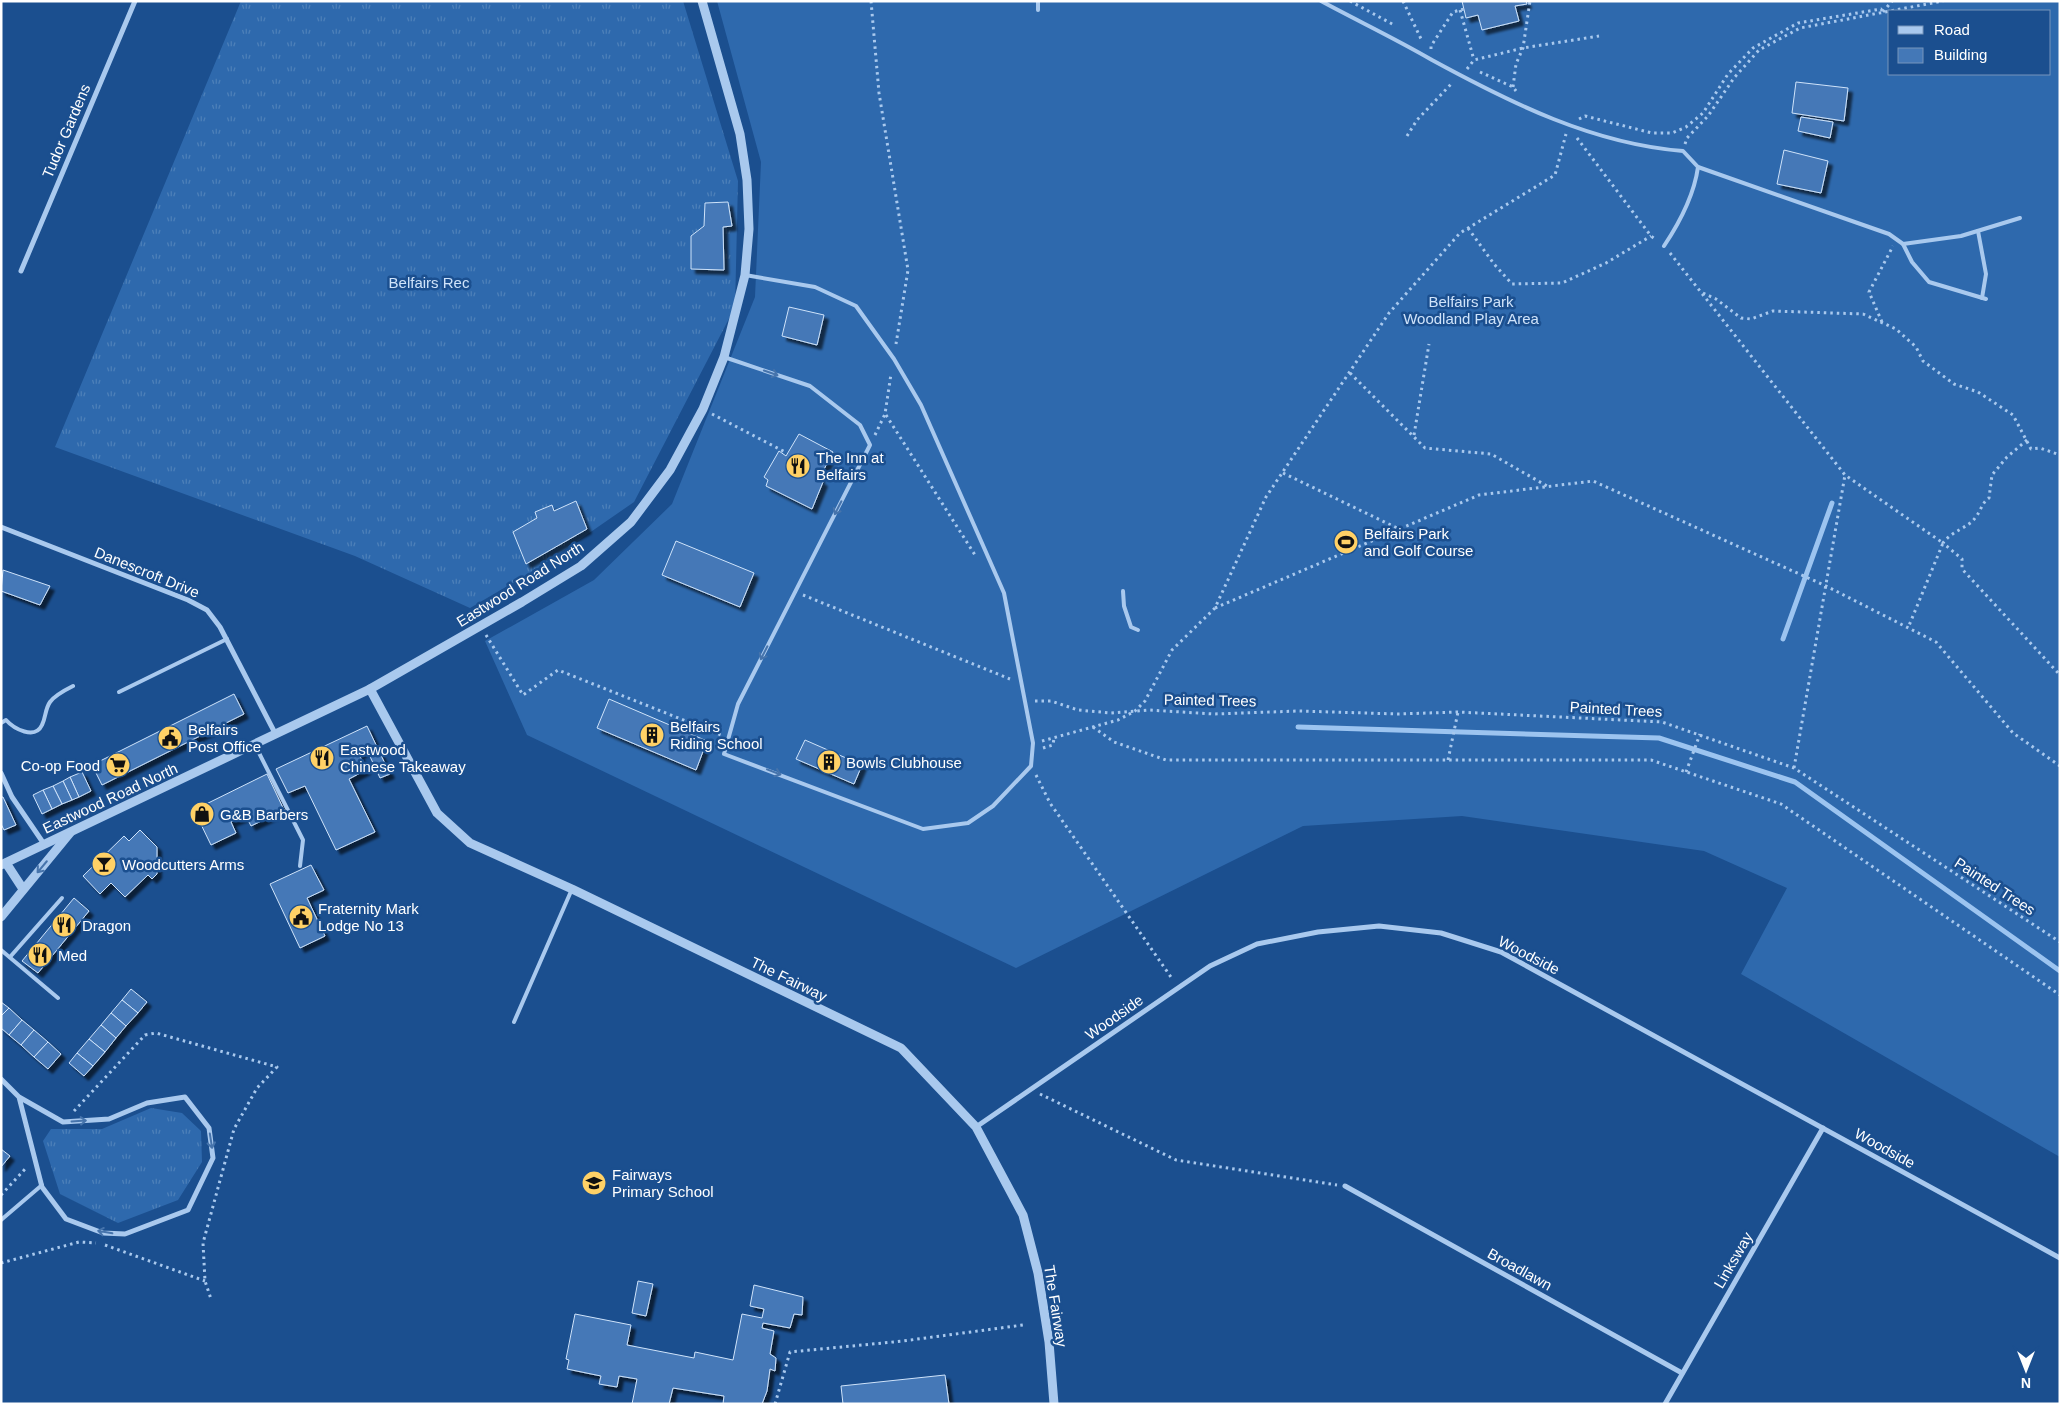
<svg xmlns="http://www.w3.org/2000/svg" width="2061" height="1405" font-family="Arial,sans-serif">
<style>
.grass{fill:url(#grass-tufts)}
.pitch{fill:#2e69ad;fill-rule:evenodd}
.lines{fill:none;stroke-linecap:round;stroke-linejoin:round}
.stream{stroke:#9cc4f0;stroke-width:5}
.building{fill:#4478b7;stroke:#cfe3fa;filter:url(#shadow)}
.path{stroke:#a9c9ee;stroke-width:3;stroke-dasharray:2.5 4;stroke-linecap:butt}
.service{stroke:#a9c9ee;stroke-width:4}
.minor{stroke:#a9c9ee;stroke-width:5}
.tertiary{stroke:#a9c9ee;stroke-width:9}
.oneway{stroke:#4674ac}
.labels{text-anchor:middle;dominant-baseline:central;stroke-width:5;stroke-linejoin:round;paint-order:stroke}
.street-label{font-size:15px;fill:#fff;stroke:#1b4f8f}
.park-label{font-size:15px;fill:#cfe3fa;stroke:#1b4f8f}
.poi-label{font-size:15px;fill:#fff;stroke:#1b4f8f;text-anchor:start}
</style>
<defs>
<pattern id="grass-tufts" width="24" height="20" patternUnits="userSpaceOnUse" patternTransform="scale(1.25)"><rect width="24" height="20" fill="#2e69ad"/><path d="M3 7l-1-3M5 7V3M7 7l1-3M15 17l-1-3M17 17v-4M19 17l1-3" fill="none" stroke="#4d80b9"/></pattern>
<filter id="shadow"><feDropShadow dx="4.5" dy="4.5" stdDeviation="1" flood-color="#0009"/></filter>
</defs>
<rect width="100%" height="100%" fill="#1b4f8f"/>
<g class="grass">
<path d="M241 1H683L738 181 735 307 634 502 540 567 470 608 355 556 55 447Z"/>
<path d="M151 1108 182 1113 201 1131 202 1162 178 1200 118 1223 60 1194 43 1141 51 1129H102Z"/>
</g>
<path class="pitch" d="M717 1H2060V1157L1741 974 1787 888 1704 851 1462 816 1303 826 1016 968 527 735 485 641 594 580 672 504 755 297 761 162ZM1890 11H2050V74H1890Z"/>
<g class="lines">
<g class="stream">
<path d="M1783 639 1832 503"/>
<path d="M1298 727 1659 738 1795 782 2060 971"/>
</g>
</g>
<g class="building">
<path d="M1462 1H1526L1527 4 1515 6 1519 21 1482 30 1478 15 1466 18Z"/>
<path d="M1796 82 1848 88 1844 121 1792 113Z"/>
<path d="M1801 117 1833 122 1830 138 1798 131Z"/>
<path d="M1784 150 1828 161 1821 193 1777 184Z"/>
<path d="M728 202 732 226 723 227 724 270 691 269V236L704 226 705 203Z"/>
<path d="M789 307 824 315 817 345 782 336Z"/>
<path d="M799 434 833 452 819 479 823 482 812 509 766 486 768 480 764 477 779 451 786 456Z"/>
<path d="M576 501 587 529 526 564 513 532 537 518 535 512 552 505 554 511Z"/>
<path d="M676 541 754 573 740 607 662 575Z"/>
<path d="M3 570 50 586 40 605 1 591Z"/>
<path d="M234 694 244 714 102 785 92 765Z"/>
<path d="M609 699 707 741 696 770 597 728Z"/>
<path d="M367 726 390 774 380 778 367 750 359 754 366 770 349 779 375 832 336 850 305 786 288 793 276 769Z"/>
<path d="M805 740 862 765 854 784 796 759Z"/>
<path d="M82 772 91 791 79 797 70 777Z"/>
<path d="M267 774 284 810 251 826 246 816 231 822 236 833 211 845 194 810Z"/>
<path d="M70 777 79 797 72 800 63 781Z"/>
<path d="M63 781 72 800 62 804 53 786Z"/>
<path d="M53 786 62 804 52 809 43 790Z"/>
<path d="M43 790 52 809 42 814 33 795Z"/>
<path d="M1 797H3L16 825 4 830 1 824Z"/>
<path d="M140 830 157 847V874L152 879 148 875 125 897 111 883 100 894 83 876 124 836 129 841Z"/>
<path d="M311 865 324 890 307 898 325 936 300 948 270 884Z"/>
<path d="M74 898 89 911 38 973 22 961Z"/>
<path d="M131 989 147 1002 138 1013 122 1000Z"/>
<path d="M122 1000 138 1013 126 1026 111 1013Z"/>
<path d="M1 1002 9 1008 1 1016Z"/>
<path d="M9 1008 22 1020 9 1035 1 1028V1016Z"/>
<path d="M111 1013 126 1026 116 1038 101 1025Z"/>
<path d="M22 1020 34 1030 21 1045 9 1035Z"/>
<path d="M101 1025 116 1038 105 1052 89 1039Z"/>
<path d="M34 1030 48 1042 34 1057 21 1045Z"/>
<path d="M89 1039 105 1052 93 1066 77 1053Z"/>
<path d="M48 1042 61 1054 48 1069 34 1057Z"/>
<path d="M77 1053 93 1066 84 1076 69 1063Z"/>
<path d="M1 1149 10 1156 1 1167Z"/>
<path d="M638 1281 653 1284 646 1316 632 1313Z"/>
<path d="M754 1285 803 1297 802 1315 794 1314 790 1328 763 1323 762 1328 774 1331 770 1354 776 1358 775 1371 770 1369 767 1391 762 1404H723L724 1396 673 1388 669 1404H632L637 1379 619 1376 617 1387 599 1384 601 1376 567 1369 569 1360 566 1359 575 1314 631 1325 627 1345 694 1358 695 1352 733 1360 742 1314 762 1318 764 1309 750 1306Z"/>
<path d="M945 1375 949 1404H843L841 1386Z"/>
</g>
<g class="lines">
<g class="path">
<path d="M871 1 879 93 908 270 896 344"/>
<path d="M1350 1 1394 25"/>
<path d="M1403 1 1422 41"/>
<path d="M1460 10 1474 60"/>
<path d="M1883 12 1892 1"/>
<path d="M1431 49V46L1453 12 1464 9"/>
<path d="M1467 69 1474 60 1523 48 1599 36"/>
<path d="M1480 72 1513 87 1516 91"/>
<path d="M1513 87 1516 64 1523 48 1530 1"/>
<path d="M1579 119 1585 116 1652 133H1672L1686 127 1703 113 1728 74 1753 48 1798 23 1881 9 1883 12"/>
<path d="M1407 136 1417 120 1453 82"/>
<path d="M1577 138 1651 236 1656 240"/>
<path d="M1685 144 1687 138 1708 116 1734 78 1759 50 1800 28 1943 1"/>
<path d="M1468 228 1494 264 1512 284 1562 283 1606 263 1651 236"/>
<path d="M1670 253 1845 475 1943 543 1908 628"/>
<path d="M1703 293 1716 299 1741 318 1751 319 1773 311 1863 314 1896 329 1916 347 1923 361 1954 384 1978 392 2013 415 2031 449 2040 448 2060 455"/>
<path d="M1882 322 1869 292 1893 246"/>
<path d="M1350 373 1425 448 1491 454 1547 486"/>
<path d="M712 414 787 453"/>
<path d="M886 415 975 555"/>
<path d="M875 435 885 414 891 374"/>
<path d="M1414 435 1429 344"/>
<path d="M2027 440 2007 457 1992 475 1989 498C1981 504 1981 511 1975 518 1968 528 1953 530 1943 543L1962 559V569L2060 675"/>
<path d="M1283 473 1399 529"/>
<path d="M803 595 1010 679"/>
<path d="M1215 608 1479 495 1593 481 1826 586 1936 642 2013 733 2060 766"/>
<path d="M486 635 523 695 558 670 721 735"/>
<path d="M1035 701H1051L1078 710 1111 713 1149 710 1214 714 1299 711 1398 714 1458 712 1662 722 1794 768 2060 942"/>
<path d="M1093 727 1114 742 1166 760H1651L1781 804 2060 995"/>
<path d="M1042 741 1118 720 1135 711 1145 701 1172 650 1215 608 1266 497 1389 313 1460 233 1555 175 1566 134"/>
<path d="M1043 748 1053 745 1054 738"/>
<path d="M1448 760 1458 712"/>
<path d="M1794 768 1845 475"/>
<path d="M1686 772 1700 734"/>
<path d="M1036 775 1050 803 1173 980"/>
<path d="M1040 1094 1176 1160 1337 1185"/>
<path d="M74 1111 145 1035 156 1033 277 1067 257 1088 234 1129 203 1243 205 1281 211 1299"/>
<path d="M1 1195 26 1168"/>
<path d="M105 1245 205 1281"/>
<path d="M1 1263 79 1242 96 1243"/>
<path d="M775 1404 790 1352 903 1341 1023 1325"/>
</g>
<g class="service">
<path d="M1038 1V10"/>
<path d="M1321 1C1358 21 1396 39 1432 60 1511 103 1593 144 1683 151L1698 167C1694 196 1680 222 1664 246"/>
<path d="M1698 167 1889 234 1903 244 1912 262 1929 282 1986 299"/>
<path d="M1978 231 1986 274 1982 298"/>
<path d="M1903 244 1961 236 2020 218"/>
<path d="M724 357 810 386 860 425 870 445 738 704 724 754 923 829 968 823 993 806 1031 766 1033 743 1004 593 921 405 894 359 856 306 815 287 745 275"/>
<path d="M1123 591 1124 606 1131 627 1138 630"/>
<path d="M119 692 227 639"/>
<path d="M1 723 6 720C14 729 35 740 42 725 46 717 45 709 50 702 55 695 65 690 73 686"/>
<path d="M255 745 303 840 300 866"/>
<path d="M1 950 58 998"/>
<path d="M10 957 62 898"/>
<path d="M514 1022 572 889"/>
<path d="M1 1220 42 1185"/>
</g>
<g class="minor">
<path d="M21 271 135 1"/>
<path d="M1 527 188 600 207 610 220 627 276 735"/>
<path d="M1 773 12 797 44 844"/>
<path d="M1 1079 19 1097 63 1122 109 1119 147 1103 185 1097 209 1128 213 1158 188 1210 125 1234 103 1233 66 1219 42 1187 19 1097"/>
<path d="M976 1127 1210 966 1257 944 1318 932 1379 926 1441 933 1501 952 2060 1258"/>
<path d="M1345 1186 1682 1373"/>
<path d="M1665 1404 1823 1128"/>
</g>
<g class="tertiary">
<path d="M370 689 437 813 470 843 572 889 901 1048 976 1127 1023 1215 1038 1273 1049 1342 1054 1404"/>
<path d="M6 863 23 889"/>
<path d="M1 865 370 689 522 602 581 566 631 522 670 470 703 409 724 357 745 275 749 229 747 180 740 134 702 1"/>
<path d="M1 917 70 833"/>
</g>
</g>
<defs><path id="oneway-shaft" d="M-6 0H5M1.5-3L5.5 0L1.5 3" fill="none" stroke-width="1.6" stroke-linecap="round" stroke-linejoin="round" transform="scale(1.25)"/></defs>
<g class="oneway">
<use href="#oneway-shaft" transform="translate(771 373) rotate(19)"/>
<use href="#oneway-shaft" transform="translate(838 508) rotate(117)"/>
<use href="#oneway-shaft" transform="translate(764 653) rotate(117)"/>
<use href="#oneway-shaft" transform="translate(774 772) rotate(21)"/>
<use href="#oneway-shaft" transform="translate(42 867) rotate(130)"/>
<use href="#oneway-shaft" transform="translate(79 1121) rotate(-4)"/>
<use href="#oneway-shaft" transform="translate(211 1141) rotate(81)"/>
<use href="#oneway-shaft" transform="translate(105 1232) rotate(-170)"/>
</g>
<defs>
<symbol id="restaurant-disc" viewBox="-11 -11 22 22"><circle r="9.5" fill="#ffd166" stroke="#1b4f8f"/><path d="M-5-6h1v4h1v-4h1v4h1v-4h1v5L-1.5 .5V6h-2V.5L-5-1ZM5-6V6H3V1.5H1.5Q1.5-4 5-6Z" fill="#111"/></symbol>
<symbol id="stadium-disc" viewBox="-11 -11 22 22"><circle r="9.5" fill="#ffd166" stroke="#1b4f8f"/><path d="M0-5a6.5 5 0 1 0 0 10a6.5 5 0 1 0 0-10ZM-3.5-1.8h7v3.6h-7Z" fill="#111"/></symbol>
<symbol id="building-disc" viewBox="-11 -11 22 22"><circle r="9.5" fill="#ffd166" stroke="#1b4f8f"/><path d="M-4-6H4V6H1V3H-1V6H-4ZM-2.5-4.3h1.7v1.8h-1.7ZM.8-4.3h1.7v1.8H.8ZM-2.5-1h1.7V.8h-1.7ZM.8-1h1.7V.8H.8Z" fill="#111"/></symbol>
<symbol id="civic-disc" viewBox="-11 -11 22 22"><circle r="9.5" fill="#ffd166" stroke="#1b4f8f"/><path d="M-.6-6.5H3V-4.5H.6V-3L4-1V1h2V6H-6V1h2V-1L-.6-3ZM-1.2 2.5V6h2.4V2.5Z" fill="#111"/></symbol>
<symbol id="supermarket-disc" viewBox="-11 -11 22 22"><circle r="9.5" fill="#ffd166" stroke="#1b4f8f"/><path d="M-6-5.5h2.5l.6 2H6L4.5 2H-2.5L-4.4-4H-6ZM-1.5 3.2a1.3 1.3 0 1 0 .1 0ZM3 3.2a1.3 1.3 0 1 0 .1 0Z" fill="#111"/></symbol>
<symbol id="shop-disc" viewBox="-11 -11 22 22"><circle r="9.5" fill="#ffd166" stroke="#1b4f8f"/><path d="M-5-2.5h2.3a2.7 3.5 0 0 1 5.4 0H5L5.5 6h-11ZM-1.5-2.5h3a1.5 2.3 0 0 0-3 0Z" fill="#111"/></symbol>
<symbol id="bar-disc" viewBox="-11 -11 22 22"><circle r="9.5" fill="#ffd166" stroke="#1b4f8f"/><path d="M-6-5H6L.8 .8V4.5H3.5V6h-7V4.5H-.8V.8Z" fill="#111"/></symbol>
<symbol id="school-disc" viewBox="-11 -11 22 22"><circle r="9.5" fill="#ffd166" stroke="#1b4f8f"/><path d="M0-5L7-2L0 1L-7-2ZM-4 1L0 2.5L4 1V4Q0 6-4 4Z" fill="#111"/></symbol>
</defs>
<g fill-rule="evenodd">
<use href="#restaurant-disc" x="784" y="452" width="28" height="28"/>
<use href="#stadium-disc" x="1332" y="528" width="28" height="28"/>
<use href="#building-disc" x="638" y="721" width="28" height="28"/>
<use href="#civic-disc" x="156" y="724" width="28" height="28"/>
<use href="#restaurant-disc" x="308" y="744" width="28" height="28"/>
<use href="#building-disc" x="815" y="748" width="28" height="28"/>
<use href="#supermarket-disc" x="104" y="751" width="28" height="28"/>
<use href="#shop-disc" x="188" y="800" width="28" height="28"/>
<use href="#bar-disc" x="90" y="850" width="28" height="28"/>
<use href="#civic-disc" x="287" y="903" width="28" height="28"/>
<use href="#restaurant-disc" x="50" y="911" width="28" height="28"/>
<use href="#restaurant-disc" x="26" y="941" width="28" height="28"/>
<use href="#school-disc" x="580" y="1169" width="28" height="28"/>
</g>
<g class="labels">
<g class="street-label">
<text transform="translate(66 131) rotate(-67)">Tudor Gardens</text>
<text transform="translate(147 572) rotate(22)">Danescroft Drive</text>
<text transform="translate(520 584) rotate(-32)">Eastwood Road North</text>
<text transform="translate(1210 700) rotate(1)">Painted Trees</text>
<text transform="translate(1616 709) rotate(3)">Painted Trees</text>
<text transform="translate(110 798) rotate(-25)">Eastwood Road North</text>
<text transform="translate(1995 886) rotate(33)">Painted Trees</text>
<text transform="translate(1529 955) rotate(27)">Woodside</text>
<text transform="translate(789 979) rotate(26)">The Fairway</text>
<text transform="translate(1114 1017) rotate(-35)">Woodside</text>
<text transform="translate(1885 1148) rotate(29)">Woodside</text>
<text transform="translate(1733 1260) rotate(-60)">Linksway</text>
<text transform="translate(1520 1269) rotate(29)">Broadlawn</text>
<text transform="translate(1056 1306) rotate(81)">The Fairway</text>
</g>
<g class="park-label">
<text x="429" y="282">Belfairs Rec</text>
<text x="1471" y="301">Belfairs Park<tspan x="1471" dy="17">Woodland Play Area</tspan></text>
</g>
<g class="poi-label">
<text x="816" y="457">The Inn at<tspan x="816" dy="17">Belfairs</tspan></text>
<text x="1364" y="533">Belfairs Park<tspan x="1364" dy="17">and Golf Course</tspan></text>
<text x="670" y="726">Belfairs<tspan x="670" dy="17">Riding School</tspan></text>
<text x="188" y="729">Belfairs<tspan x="188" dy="17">Post Office</tspan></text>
<text x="340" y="749">Eastwood<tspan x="340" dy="17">Chinese Takeaway</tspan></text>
<text x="846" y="762">Bowls Clubhouse</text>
<text x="100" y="765" text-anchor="end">Co-op Food</text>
<text x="220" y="814">G&amp;B Barbers</text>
<text x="122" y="864">Woodcutters Arms</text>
<text x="318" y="908">Fraternity Mark<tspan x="318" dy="17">Lodge No 13</tspan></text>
<text x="82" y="925">Dragon</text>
<text x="58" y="955">Med</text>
<text x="612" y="1174">Fairways<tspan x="612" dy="17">Primary School</tspan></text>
</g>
</g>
<rect width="2061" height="1405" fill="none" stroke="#ffffff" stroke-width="5"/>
<rect x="1888" y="10" width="162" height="65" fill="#1b4f8f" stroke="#7695bc"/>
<rect x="1898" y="26" width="25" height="8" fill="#a9c9ee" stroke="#7695bc"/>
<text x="1934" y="35" font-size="15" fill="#ffffff">Road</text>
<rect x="1898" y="48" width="25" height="15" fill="#4478b7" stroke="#7695bc"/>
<text x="1934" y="60" font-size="15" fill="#ffffff">Building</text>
<g transform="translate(2026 1370) rotate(180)" stroke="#1b4f8f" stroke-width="4" paint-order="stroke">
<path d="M0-4L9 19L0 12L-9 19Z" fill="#ffffff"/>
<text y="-8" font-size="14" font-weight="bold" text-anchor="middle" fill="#ffffff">N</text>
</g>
</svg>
